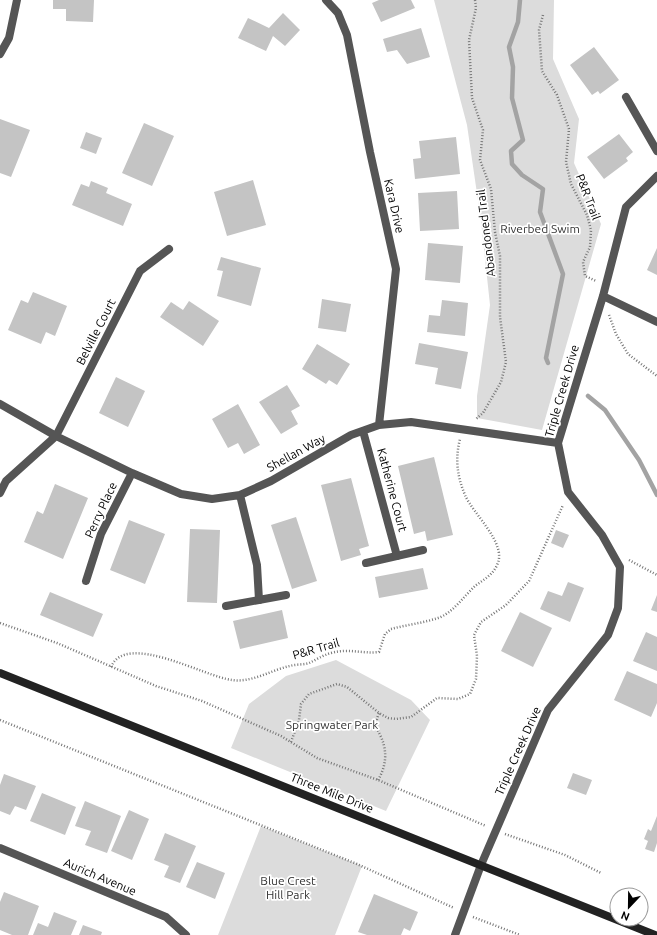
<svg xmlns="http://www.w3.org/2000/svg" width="657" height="935" font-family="Ubuntu,sans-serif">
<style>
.green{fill:#dcdcdc}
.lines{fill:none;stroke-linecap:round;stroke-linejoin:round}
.stream{stroke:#a3a3a3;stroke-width:4.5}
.building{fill:#c4c4c4}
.path{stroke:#777;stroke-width:2.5;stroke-dasharray:1 2;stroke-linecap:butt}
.lane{stroke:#555;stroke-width:8}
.street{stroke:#555;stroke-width:8}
.secondary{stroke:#222;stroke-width:8}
.labels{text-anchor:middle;stroke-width:3.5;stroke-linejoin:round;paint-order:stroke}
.street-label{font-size:12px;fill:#000;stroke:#fff}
.park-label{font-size:12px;fill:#333;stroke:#fff}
</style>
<rect width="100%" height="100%" fill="#fff"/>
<path class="green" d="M434,0H554L553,59L579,119L574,163L601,224L542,430L477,418V396L490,305L481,221L467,125Z
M336,660L411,700L430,720L386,811L231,748L249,704L286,676Z
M261,826L362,866L335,935H218Z"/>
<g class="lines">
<path class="stream" d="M520,0L518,22L509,47L513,67L512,98L523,140L511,151L512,164L522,175L543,189L540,212L563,274L546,358L548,363
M588,396L605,410L639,460L657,495"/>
</g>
<path class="building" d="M53,0H94L93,22L66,21V9H53Z
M379,0H411L415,8L381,22L372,3Z
M283,13L300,30L285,46L273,36L266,51L238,38L248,18L269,28Z
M421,28L430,57L407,64L397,50L387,52L383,39Z
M594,47L619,80L600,94L598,91L592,95L570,65Z
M0,119L30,130L11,177L0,173Z
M144,123L174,136L152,186L122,173Z
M86,132L102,138L96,154L80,148Z
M619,134L633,152L626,158L628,161L604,179L587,157Z
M456,137L460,174L415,179L413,159L421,158L419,141Z
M253,180L266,225L227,236L214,192Z
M91,181L108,188L106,193L132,204L123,226L72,205L81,184L89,187Z
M457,191L459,229L420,231L418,193Z
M428,243L463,246L460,283L425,280Z
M657,248V275L647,270Z
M221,257L261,268L251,306L217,296L223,271L217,270Z
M33,292L67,306L55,336L46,332L41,344L8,330L21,300L28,303Z
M322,299L351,304L346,332L318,328Z
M442,300L468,303L465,336L427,332L429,315L440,316Z
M189,301L219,321L203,346L160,317L171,302L183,310Z
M419,343L468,352L461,389L435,384L438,368L415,364Z
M317,344L350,364L337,385L329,380L326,384L302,369Z
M116,377L145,391L128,427L99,413Z
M287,385L300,406L291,411L298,424L281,434L259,402Z
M238,404L260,445L244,454L238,443L228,448L212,419Z
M434,457L453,535L427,541L425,531L414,534L398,466Z
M351,478L369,546L359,549L361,555L341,561L321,485Z
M55,484L88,498L63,559L24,542L37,511L43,514Z
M296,517L317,581L292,589L271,525Z
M129,520L165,534L145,584L110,570Z
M190,529L220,530L217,603L187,602Z
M556,530L569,535L563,548L551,543Z
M423,568L428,589L379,598L375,577Z
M568,582L584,588L570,622L540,609L548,591L562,596Z
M50,592L103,614L93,637L40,615Z
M657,595V612L651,610Z
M282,610L288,638L240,649L233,621Z
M520,612L552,628L533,667L501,651Z
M646,632L657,637V671L633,661Z
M627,671L657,684V703L651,717L614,700Z
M573,773L592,780L586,795L567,788Z
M4,774L36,786L26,810L15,806L10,815L0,811V785Z
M42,793L76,807L65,835L30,821Z
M85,801L121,816L107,853L85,845L91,831L75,826Z
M129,810L149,819L132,860L111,851Z
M657,816V843L654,852L645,849L648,841L644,839L648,829L651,831Z
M165,833L196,846L180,883L164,877L169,866L154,860Z
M197,862L225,873L215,899L186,887Z
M4,892L39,906L28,935H12L0,930V902Z
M374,894L418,912L410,931L404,928L401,935H367L358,932Z
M54,912L77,921L71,935H33L38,923L48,927Z
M83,925L102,932L101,935H79Z"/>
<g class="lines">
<path class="path" d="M475,0L476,8L469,40L472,98L483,130L480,160L491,189L495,232L500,256V317L506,362L501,382L483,413L476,419
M543,15L539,30L542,71L557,95L569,129L566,162L571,184L587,215L591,230L590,247L583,262L585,276L596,281
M609,315L616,334L628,354L657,376
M629,560L657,575
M0,623L57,643L156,686L202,701L281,736L317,758L378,780L486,826
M111,667C126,631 205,677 232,680C252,683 271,670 290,666C296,664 303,665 309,663C316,660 323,655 331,653C350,648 361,654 379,652L385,634L391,629C406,625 423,623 438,618C453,613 464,596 475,586C483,580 493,575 497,565C508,544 473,514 465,495C457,476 455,459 460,439
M0,720L357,864L454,908
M291,742L299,720L301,704L309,694L337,684L347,687L379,713L388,718L396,719L411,717L437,698L458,699L470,694L476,679L477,656L474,635L481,622L506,605L529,581L563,505
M378,780C384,770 387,758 384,746C381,731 372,730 379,713
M505,834L565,855L601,873
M473,917L520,935"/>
<path class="lane" d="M626,97L657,151
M366,563L423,550
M226,606L286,595"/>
<path class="street" d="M326,0L338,13L347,35L370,152L396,269L379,425
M0,54L9,38L17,0
M603,296L657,322
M0,404L56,436L132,473L181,494L212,499L240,495L271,481L351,435L379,425L411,422L558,443
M363,431L397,556
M0,493L6,481L56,436L140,271L169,249
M240,495L257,565L259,600
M86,581L101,534L132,473
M0,848L166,917L186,935
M455,935L481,865L548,710L608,635L618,608L620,567L602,535L568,492L558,443L603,296L626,207L657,176"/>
<path class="secondary" d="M0,673L655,935"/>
</g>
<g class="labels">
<g class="street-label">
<text transform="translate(588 197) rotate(69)" y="4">P&amp;R Trail</text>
<text transform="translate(394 206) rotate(77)" y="4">Kara Drive</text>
<text transform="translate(486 233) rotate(-97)" y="4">Abandoned Trail</text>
<text transform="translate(96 332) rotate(-63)" y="4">Belville Court</text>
<text transform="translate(562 391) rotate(-74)" y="4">Triple Creek Drive</text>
<text transform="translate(296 453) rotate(-29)" y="4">Shellan Way</text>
<text transform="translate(392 490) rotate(75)" y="4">Katherine Court</text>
<text transform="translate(101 510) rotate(-65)" y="4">Perry Place</text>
<text transform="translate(316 649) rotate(-16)" y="4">P&amp;R Trail</text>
<text transform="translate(518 751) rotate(-66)" y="4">Triple Creek Drive</text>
<text transform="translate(332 793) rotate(22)" y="4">Three Mile Drive</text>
<text transform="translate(100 877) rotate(23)" y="4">Aurich Avenue</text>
</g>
<g class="park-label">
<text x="540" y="233">Riverbed Swim</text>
<text x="332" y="729">Springwater Park</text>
<text x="288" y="885">Blue Crest<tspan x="288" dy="14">Hill Park</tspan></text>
</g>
</g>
<g transform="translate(629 907) rotate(202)"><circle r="19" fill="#ffffff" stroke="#999999"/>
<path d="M0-3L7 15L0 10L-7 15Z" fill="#000000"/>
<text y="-6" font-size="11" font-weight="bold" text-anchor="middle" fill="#000000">N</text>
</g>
</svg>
